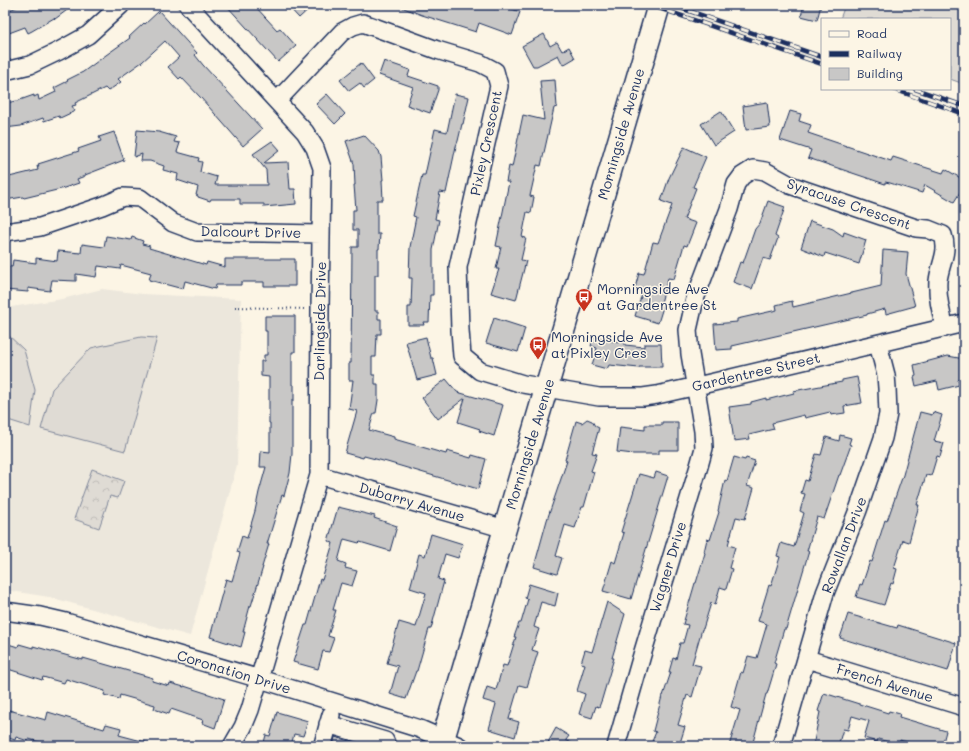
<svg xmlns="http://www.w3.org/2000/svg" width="969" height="751" font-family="Mali,sans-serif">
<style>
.built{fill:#ece7dc}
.grass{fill:#dfdbd4;stroke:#7d8599}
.park{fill:url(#park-crowns);stroke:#7d8599}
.building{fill:#c8c7c6;stroke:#1b2f5e}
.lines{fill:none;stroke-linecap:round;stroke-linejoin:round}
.minor-casing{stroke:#1b2f5e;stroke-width:20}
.major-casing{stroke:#1b2f5e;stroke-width:25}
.path{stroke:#1b2f5e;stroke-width:2;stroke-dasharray:1 3;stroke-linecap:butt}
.minor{stroke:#fcf5e5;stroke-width:17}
.major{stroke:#fcf5e5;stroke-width:22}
.rail-casing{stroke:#1b2f5e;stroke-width:4.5}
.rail{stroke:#fcf5e5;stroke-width:3;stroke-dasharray:9;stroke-linecap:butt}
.labels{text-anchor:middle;stroke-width:3;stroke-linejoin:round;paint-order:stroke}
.street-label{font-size:14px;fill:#1b2f5e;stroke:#fcf5e5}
.poi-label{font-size:14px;fill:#1b2f5e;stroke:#fcf5e5;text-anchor:start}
</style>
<defs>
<pattern id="park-crowns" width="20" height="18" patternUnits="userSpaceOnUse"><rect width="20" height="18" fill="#dfdbd4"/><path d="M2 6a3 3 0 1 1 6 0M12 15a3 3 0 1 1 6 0" fill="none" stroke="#bfbcb8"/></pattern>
</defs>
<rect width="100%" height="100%" fill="#fcf5e5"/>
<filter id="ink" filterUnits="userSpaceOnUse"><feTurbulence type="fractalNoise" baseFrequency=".025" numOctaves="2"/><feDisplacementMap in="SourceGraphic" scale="8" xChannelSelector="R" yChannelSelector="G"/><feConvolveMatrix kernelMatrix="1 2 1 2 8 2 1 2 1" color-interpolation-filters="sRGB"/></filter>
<g filter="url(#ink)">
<path class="built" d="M102,289L143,294L241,299L237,465L190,636L49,597L5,590V308L62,299Z"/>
<path class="grass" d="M845,5H964V84L950,79V19H840Z
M5,332L24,350L35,390L30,427L5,419Z
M141,337L157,338L125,451L41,429L52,389L91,348Z"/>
<path class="park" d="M92,469L124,481L118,498L110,496L99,528L74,519Z"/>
<path class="building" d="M21,5H74L55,19L54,18L32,31L28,33L25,27L9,33L5,22V12Z
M226,5H254L277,30L280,28L296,46L278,62Z
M287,5H313L299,18Z
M402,5H482L495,9L496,5H501L520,12L512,35L479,23L476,32L422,15L401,7Z
M804,5H821L817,20L801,16Z
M159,11L197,53L195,55L203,65L262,129L243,146L201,98L181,77L179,79L168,67L179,57L165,41L142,62L118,79L121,82L108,91L105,88L75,103L76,105L72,106L75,111L60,118L59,116L44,121L43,118L21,126L5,128V103L17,101L34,95V97L38,95L39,100L56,92L54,88L68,81L67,80L83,72L106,55L130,38L129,37L144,23L145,24Z
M544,34L550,46L557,42L562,51L569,47L575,58L563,65L558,55L537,66H533L522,46Z
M384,61L410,70L408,76L438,86V90L430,113L407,105L413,87L379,75Z
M361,63L374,80L364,88L360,83L349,91L340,80Z
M555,80L557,107L554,108L541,166L537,165L530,196L534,197L531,213L527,212L522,237L526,238L521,260L526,261L516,300L491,293L499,269H496L501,247L496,246L509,182H506L509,166L512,167L523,115L544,120L540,81Z
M327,94L345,114L335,124L316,104Z
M455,94L469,97L463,124H462L458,141L456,146L446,193L440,192L435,219L439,220L433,250V295H430L429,322H423L424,325H408V307H411L412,278H409L410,247L416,217L413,216L422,175H425L435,129L447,132Z
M767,102L770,127L746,130L743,106Z
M721,111L734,132L714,145L701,124Z
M790,111L801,114L799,121L811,125L808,133L891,161L893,157L943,173L945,169L964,180V186L954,202L925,185L922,193L890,183L885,182V184L808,158L811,150L780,140Z
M137,130L159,132L176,137L174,142L180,143L177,152L199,158L198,161L202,162L200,172L217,177L215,185H267L266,170L253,154L272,141L280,150L264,163L288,162L290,189H295L296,204L264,207V204H240V199H211L210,201L198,197V196L196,195L198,187L177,180L178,174L163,170L164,166L150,161H141L142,154L134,157Z
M114,132L124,160L85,175V176L77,179L79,183L61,189L24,198L23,197L5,200V178L38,170L37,166H39L38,164L79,151L78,149L101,141L99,137Z
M364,135L379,151L381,157L383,180H382L383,200H377V234H380L379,249H378V275H375V311H378V319H381V334H377L376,357H372V375H375V384H378V400L376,413H374L369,430L394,437V439L446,454L447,451L471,458L472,455L486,459L478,489L387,462L364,456L363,458L345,453L357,411L349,409L353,380H349V363H351L352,247H358V230H353V210H356L354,185H355L354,164L346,141Z
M684,147L706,157L693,187L696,188L684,219L696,223L687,246L684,245L674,279L668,278L660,306L663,307L658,323L635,316L643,290L635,288L639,273L644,274L653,242L658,243L672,205L661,201L669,178Z
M768,201L785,207L775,236L778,238L770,260L763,258L752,289L733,282L740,262L743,263L755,229L760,223Z
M810,221L833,229L843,236L844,232L866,240L859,264L825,253L824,257L801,248Z
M106,236L131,240L132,237L143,241L142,244L150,246L149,248L206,265L207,262L225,267V259H295V286H264V282H241V285H216L215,289L185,281L183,289L149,280L151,273L121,265L120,269L98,266L96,277L76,274V281L52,280L50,291L28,288V292L5,290V266L12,267L13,260L36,263V258L57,261L58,251L81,253L82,244L104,247Z
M883,250L908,252L906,274L915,306L886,314L885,309L867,314V315L732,346V349L716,350L714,324L737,322V319L777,310L776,305L792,301L793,307L881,286Z
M265,316H295V352H292V385H294V400H292V454L290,473L284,496L282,495L267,544H269L262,567H263L251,606H250L243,632H245L241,647L210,637L226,579L232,581L240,553L237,552L242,536L247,538L255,511L259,492L266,467H260L261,451L270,452V423H269V377L261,376V361H264V355H267V331H265Z
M494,318L525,328L518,352L486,343Z
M594,336L612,341L625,342V345L644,347V344H661L662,367H639V368L609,365L607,369L592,365L597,348L591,346Z
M426,337L431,358H433L437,375L417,380L406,342Z
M948,356L964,359V380H958L959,385L939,390L937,381L916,386L914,377L916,376L914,365Z
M857,377L862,403L844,406L845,413L831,415L830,412L805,418L804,415L772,423L774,429L749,435L750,439L734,441L729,407L751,404V402L766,398V400L794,393L793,391L842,382V380Z
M446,379L457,392L503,405L494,436L479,431L480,429L458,422L465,398L438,419L422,398Z
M920,412L932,415L933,412L942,415L934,441L944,443L940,457L937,456L931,476L926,475L917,505H919L909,542L903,540L894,568L897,569L893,584L891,583L884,605L856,597L860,584L862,585L870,561L872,562L885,520L887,521L903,475Z
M587,419L592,421L595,426L599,428L592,453L597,454L591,471L594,472L584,507H582L575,528L565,525L556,556L562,558L557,574L534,567L547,520L567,461L565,460L576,421L582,423Z
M662,422H678V450H659V454H633L617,452L620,427L645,430V425H662Z
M840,435L851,438L849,444L851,445L840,475H839L824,519L817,517L807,551H809L786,629H784L774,663L776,664L771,681L767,694H766L752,746H729L740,710L731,707L741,672L743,673L748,656L757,658L767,624L758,621L769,585L771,586L780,557L777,556L781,543L794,547L804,513L800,511L805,494L801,493L805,480L808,481L816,454L821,455L826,437L839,441Z
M734,457L745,460L746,458L755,461L747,486L754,488L745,519L736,517L728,545L735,547L729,568L732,569L726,589L720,587L715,605L711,603L703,629H702L692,664L701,666L692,697L687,695L678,725L685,727L679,746H650L656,732L653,731L662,696H663L671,672H669L673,658L676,659L680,643H683L688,625L683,624L695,583H696L705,553L704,552L707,539L710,540L719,512L718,511L725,480L727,481Z
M656,472L668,476L631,599L603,591L612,561L615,563L624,533L621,532L639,474L654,478Z
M338,507L375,516L374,518L397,526L390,551L360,542L359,543L344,539L338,561L346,564L345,568L357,571L352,586L341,583L333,610H336L328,636L334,638L329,652L323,651L318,669L293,662L305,625H307L320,579L322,580L333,543L328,541Z
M431,534L463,544L458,558L445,554L438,579L444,581L431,629H429L417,671H416L406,699L390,694L398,666L387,663L399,622L416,627L426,593L410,588L419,554L425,556Z
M529,584L558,593L555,606L541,602L534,627L539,629L532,650L538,652L527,687L519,685L509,719L519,722L515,737L489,729L496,704L483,700L487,687L496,690L503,665L507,666L516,637H514L519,623H521L528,599L525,598Z
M607,602L625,614L612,658H614L602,699L599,707L596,706L592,718L579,714L585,694L577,691L585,664L581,663L585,650L592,652Z
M848,614L897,628L898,625L956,643L948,671L840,638Z
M5,643L18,647L19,644L33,648V646L83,660V658L153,678L152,681L169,686L170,683L184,687V686L224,699L215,728L202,723L203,720L171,709L169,714L154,709L155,705L120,695L119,699L104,695L105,691L66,679L64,683L43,677L42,680L5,668Z
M824,693L888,713L889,711L900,714L899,717L946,731L942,746H923L900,740L899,745L878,739L877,742L864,738L869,721L852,716L848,730L843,729L838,746H813L820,712L818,711Z
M5,709L46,720L48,712L104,729L106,724L121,728L119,735L149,743V746H65L55,743L53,746L29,739L28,741L16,737L15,740L5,737Z
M277,712L308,721L303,736L294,734L291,746H263L266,735L270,736Z
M556,728L569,736L566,740L577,746H546Z
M335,737L367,746H333Z"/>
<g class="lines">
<defs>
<path id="minor" d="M188,5L305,132L315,148L322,168L320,309L319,475L250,710L243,727L232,746
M5,71L30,65L59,51L88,35L121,5
M277,101L342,32L353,26L363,23L437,50L480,63L495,71L499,86L458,267L460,330L462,356L480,371L523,384L599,397H643L657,395L710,383L964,323
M5,232L40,227L102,206L123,197L140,198L173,223L197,232L321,234
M319,475L505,529
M5,611L40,616L66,622L260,679L420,729L459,746
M807,659L964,707
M328,724L385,741L387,746
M323,744L331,715
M616,746L642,655L699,466L704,448L703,431L690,354L688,330L695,299L729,209L736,184L742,176L753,169L765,171L790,185L916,228L928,229L943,235C949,253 940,263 938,281C937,297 941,312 945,328
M781,746L825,593L858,510L883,438L888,414L887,388L886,375L878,344"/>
<path id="major" d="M441,746L659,5"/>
</defs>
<use href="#minor" class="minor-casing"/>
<use href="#major" class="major-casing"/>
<path class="path" d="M235,307L307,309"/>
<use href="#minor" class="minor"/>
<use href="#major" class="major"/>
<defs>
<path id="rail" d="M650,5L822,64
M672,5L822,57
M893,89L964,114
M915,89L964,106"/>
</defs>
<use href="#rail" class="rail-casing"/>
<use href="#rail" class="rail"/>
</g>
</g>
<defs>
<symbol id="bus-pin" viewBox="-11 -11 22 30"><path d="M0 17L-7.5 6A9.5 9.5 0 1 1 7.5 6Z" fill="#c8321e" stroke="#fcf5e5"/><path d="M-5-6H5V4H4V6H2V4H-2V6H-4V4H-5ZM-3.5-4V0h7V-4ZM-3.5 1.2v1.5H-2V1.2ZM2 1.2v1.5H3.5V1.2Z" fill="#fff"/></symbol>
</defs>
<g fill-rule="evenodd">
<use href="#bus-pin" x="574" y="287" width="20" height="27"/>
<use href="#bus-pin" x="528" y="335" width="20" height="27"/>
</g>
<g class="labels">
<g class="street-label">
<text transform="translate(621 134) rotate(-74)" y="5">Morningside Avenue</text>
<text transform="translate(486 143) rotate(-78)" y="5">Pixley Crescent</text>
<text transform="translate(849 204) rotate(19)" y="5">Syracuse Crescent</text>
<text transform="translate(251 232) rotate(1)" y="5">Dalcourt Drive</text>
<text transform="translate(320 321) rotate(-89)" y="5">Darlingside Drive</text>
<text transform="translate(756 372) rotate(-13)" y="5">Gardentree Street</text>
<text transform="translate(530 444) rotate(-73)" y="5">Morningside Avenue</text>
<text transform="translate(412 502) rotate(16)" y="5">Dubarry Avenue</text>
<text transform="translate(844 545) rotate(-69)" y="5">Rowallan Drive</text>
<text transform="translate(668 567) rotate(-73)" y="5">Wagner Drive</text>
<text transform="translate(234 672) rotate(17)" y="5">Coronation Drive</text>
<text transform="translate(885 683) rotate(17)" y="5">French Avenue</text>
</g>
<g class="poi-label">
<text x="597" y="294">Morningside Ave<tspan x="597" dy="16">at Gardentree St</tspan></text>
<text x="551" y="342">Morningside Ave<tspan x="551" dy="16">at Pixley Cres</tspan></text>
</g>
</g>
<rect width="969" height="751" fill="none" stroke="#fcf5e5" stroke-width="20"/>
<rect x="10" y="10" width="949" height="731" fill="none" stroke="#1b2f5e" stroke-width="1.5" filter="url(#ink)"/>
<rect x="821" y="18" width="130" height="72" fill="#fcf5e5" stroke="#a2a6af"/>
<rect x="829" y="31" width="20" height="6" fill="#fcf5e5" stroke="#a2a6af"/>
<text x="857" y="38" font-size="12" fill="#1b2f5e">Road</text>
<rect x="829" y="51" width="20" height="6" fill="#1b2f5e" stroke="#a2a6af"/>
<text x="857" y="58" font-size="12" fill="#1b2f5e">Railway</text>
<rect x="829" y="68" width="20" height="12" fill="#c8c7c6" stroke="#a2a6af"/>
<text x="857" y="78" font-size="12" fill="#1b2f5e">Building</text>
</svg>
